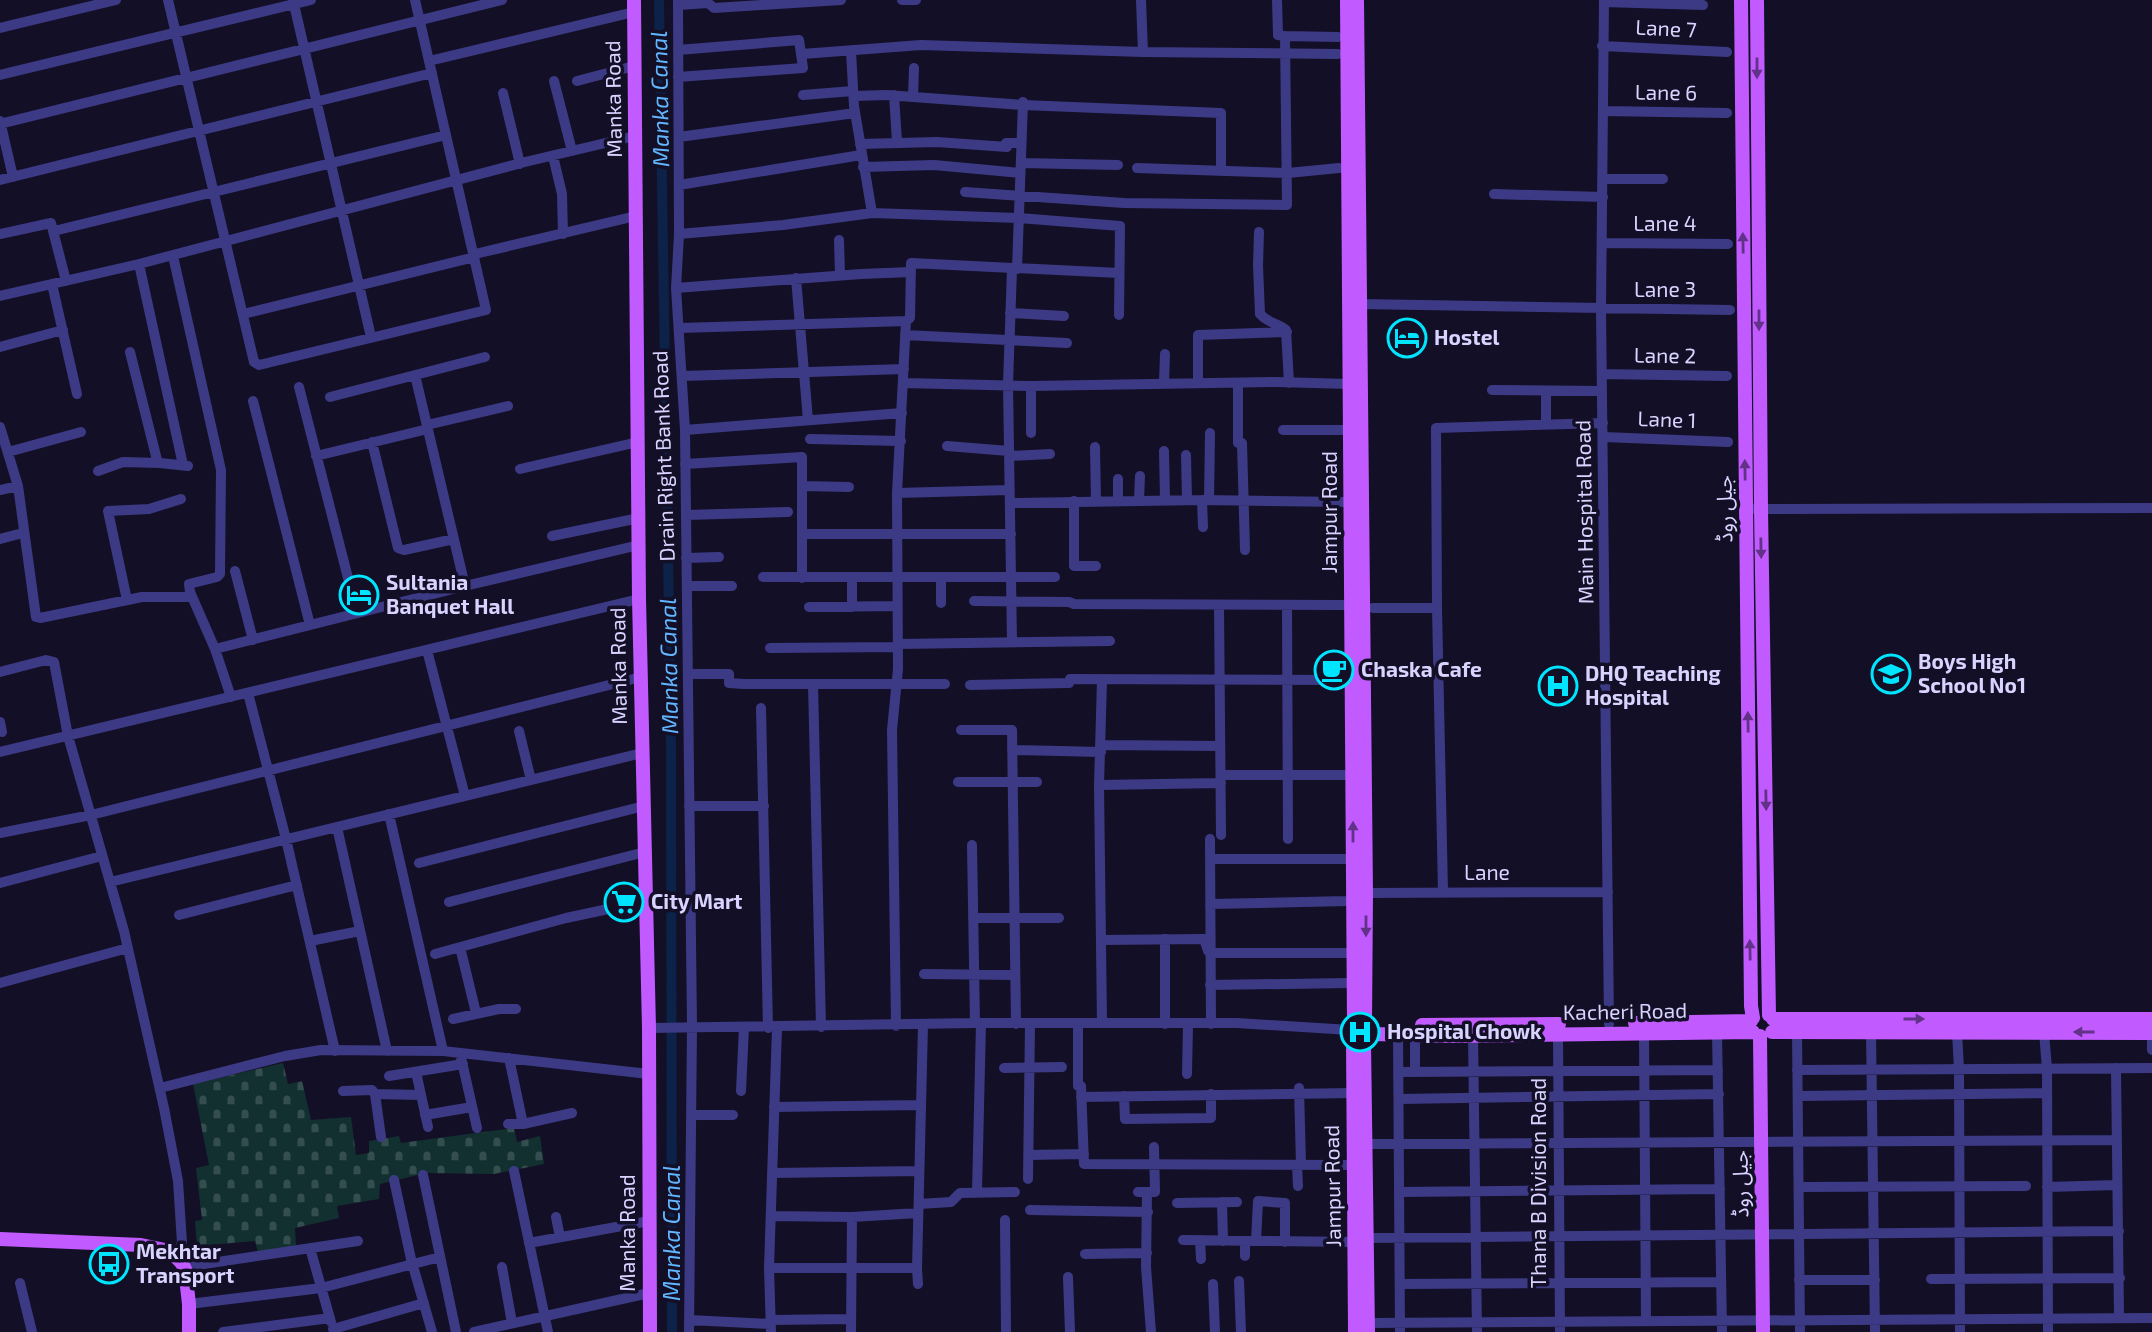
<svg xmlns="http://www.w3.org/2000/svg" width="2152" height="1332" font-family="'Exo 2','Noto Sans Arabic',sans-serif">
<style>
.cemetery{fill:url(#cemetery-stones)}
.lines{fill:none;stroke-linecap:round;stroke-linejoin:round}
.canal{stroke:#0c2248;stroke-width:10}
.minor{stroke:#3d3a85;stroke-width:10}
.major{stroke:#c25bff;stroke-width:14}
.oneway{fill:#623188}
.labels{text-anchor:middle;stroke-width:7;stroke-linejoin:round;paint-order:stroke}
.street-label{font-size:21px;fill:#d9d4ff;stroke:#130f26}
.poi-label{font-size:21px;font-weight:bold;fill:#d9d4ff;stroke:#130f26;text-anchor:start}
.water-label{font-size:23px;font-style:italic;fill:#62b6ff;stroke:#130f26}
</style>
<defs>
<pattern id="cemetery-stones" width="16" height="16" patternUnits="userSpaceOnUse" patternTransform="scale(1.75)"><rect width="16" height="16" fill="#12302f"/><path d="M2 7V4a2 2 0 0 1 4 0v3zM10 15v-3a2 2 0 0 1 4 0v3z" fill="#344d4e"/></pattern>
</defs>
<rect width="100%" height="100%" fill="#130f26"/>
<path class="cemetery" d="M283,1063L288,1084L302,1081L311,1120L351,1117L356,1155L369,1153V1141L399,1136L401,1143L514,1128L517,1142L540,1136L544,1164L494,1174L426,1173L380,1184L379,1199L337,1206L339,1218L295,1228L296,1246L259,1256L255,1241L197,1246L195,1221L202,1220L196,1168L209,1165L193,1084Z"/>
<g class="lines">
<path class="canal" d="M659,0L671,741L672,1332"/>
<path class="minor" d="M168,0L254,362L259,365L486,310L415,0
M293,0L371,337
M678,0L679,234L676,288L685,430L692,1026L689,1332
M902,0H916
M1141,0L1143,52
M1277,0L1278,35L1285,36
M1604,0L1601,309L1609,1024
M1604,2L1703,5
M678,5L708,3L714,8L841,0
M0,28L116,0
M1602,46L1727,52
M678,50L799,40L803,68L678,77
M851,51L854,106L872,213
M802,54L921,45L1143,52L1338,54
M429,61L634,12
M0,75L311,0
M554,81L572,151
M577,81L634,66
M503,93L520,164
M803,95L853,91
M894,95L897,142
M854,96L886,95L1023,105L1221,113V171
M913,97L914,68
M1603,111L1727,113
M0,121L13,177
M0,124L502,0
M679,137L855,113
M860,144L937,142L1007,147L1006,143H1021
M553,156L562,194L563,234
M1021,163L1118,165
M863,167L934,165L1020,173
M1137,168L1288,173L1339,168
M1604,179H1663
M0,180L432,73
M679,185L861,155
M965,192L1124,203L1287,205L1285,36L1338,37
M1494,194L1603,197
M54,231L446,135
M1259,232L1258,266L1260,314C1268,323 1277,323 1286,330L1289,383
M0,234L51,223L66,281
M679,234L783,225L872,213L1019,218L1120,226L1119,315
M839,240L840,275
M1602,243L1728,244
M475,254L636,216
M173,256L221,470L220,574L217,577L189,584L190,592L215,649L231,697
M139,264L183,465
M1017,269L1023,102
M796,278L808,420
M52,284L77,394
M676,288L861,274L911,272
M0,296L139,264L525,162L635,136
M1360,304L1730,310
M1010,313L1064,316
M243,314L475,257
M679,328L906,321
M905,335L1067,343
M0,347L63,330
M130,352L157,460L160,463L188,466
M1602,374L1727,376
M415,375L465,586
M682,376L904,369
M904,383L1031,386L1276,382L1350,384
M1164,383L1165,354
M1198,383V335L1287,332
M1238,383V443H1242L1245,550
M299,387L357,613
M1492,390L1602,391
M1546,391V425
M330,397L485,357
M253,401L310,625
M427,425L508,406
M0,427L18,486L36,617L40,618L142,597H191
M685,430L902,413
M1283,430H1351
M1031,433V386
M1604,437L1728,442
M810,439L901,441
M372,442L398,548L404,550L454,539
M947,446L1009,451
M1095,447L1096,501
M1164,451L1165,500
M8,452L81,432
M1186,455L1187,500
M316,456L428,429
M1009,456L1050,454
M685,464L802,457V578
M520,469L638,442
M98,471L123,462L160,463
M1118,479V501
M802,486L849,487
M0,490L18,486
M897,493L1009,490
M1139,500L1140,476
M1202,500L1203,527
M1209,500L1210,433
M1074,501V566H1096
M1011,503L1202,500L1343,502
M1755,509L2152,508
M686,515L788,512
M802,534H1011
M552,536L639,518
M0,539L23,533
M686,558L719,557
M235,571L253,640
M763,577H1055
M941,578V603
M687,586H732
M127,600L108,511L149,509L181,499
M974,601L1069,602L1074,604L1344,605
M1219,605L1221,835
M1287,605L1288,839
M809,607L897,606
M852,607V578
M1373,608H1437
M1012,642L1008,384L1012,269
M898,644L1110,641
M770,648L898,647
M215,649L465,586L639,545
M427,650L465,796
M0,672L46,660L54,662L68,736L124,931L164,1108L178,1181L182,1243L176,1255
M688,674H729V683L744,684H945
M813,684L821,1027
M970,685L1069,683L1070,679L1347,680
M248,693L286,839L335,1051
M761,708L768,1028
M0,722L2,732
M961,730H1012L1016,1024
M519,731L531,780
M1102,745L1220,746
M1012,750L1101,752
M0,752L639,599
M1222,775H1347
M958,782H1037
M1099,785L1221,783
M689,806H764
M389,814L443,1051
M337,827L387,1051
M0,833L91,815L641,677
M1210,839L1211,1024
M972,845L975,1023
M1210,859H1353
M419,863L644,806
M110,882L642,753
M0,883L102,856
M1443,892L1437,608L1436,428L1603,423
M449,902L645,852
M1210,904L1348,901L1366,893L1608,892
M179,915L297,885
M973,918H1059
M1165,939V1024
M1102,940L1204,939L1208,951
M310,941L360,931
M460,947L476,1013
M1210,953H1354
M435,954L566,918L646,901
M924,974L1015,975
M0,983L128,948
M1210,985L1349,983
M453,1019L499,1009H516
M1102,1023L1099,785L1102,680
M1078,1024V1086H1081L1084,1164L1354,1165
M896,1026L892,730L898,669L897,493L906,321L910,318L911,263L1119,273
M649,1028L975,1023H1237L1350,1030
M2152,1029V1050
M1717,1032L1722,1332
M1797,1032L1800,1332
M1871,1032L1875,1332
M1957,1032L1959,1069L1960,1332
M2044,1032L2047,1069L2048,1332
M1644,1033L1646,1321
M1398,1034L1400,1332
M1415,1034V1072
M1558,1034L1560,1332
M1473,1035L1477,1332
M460,1053L477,1128
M509,1058L523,1124
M1004,1068L1062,1067
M2116,1068L2119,1317
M1797,1070L2152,1068
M416,1072L428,1127
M1398,1072L1718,1070
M1187,1074L1188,1024
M389,1076L463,1064
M160,1088L285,1056L321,1050L443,1051L649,1074
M1299,1088L1301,1165
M343,1091L372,1090L375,1094L421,1095
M741,1091L744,1027
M375,1094L381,1137
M1124,1096L1125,1119L1211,1118V1094
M1798,1096L2047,1093
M1081,1097L1354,1093
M1399,1099L1719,1094
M774,1107L921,1105
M425,1115L472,1107
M691,1115H733
M508,1124H523L572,1113
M1365,1144L2117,1140
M1029,1155L1084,1154
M1297,1165L1298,1186
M514,1171L548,1332
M772,1173L919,1171
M423,1175L456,1332
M1028,1179L1030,1024
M394,1180L411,1259L432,1332
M1799,1187L2026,1186
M2047,1187L2117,1185
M977,1192L981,1023
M1138,1192H1155L1154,1147
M1147,1192L1146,1267L1151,1332
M1399,1192L1720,1189
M1222,1202L1223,1241
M1177,1203L1237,1202
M919,1204L951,1202L960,1193L1015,1192
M1030,1210L1148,1212
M771,1216L852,1217L918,1213
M556,1217L560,1237
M1005,1220L1006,1332
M1366,1238L2119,1231
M1183,1240L1355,1242
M1200,1240L1201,1259
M1256,1241L1258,1201L1285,1203V1242
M529,1243L649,1221
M310,1248L331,1322
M1085,1254L1147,1253
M1245,1256V1241
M184,1267L358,1241
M502,1267L512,1323
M769,1268H917L923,1025
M917,1268L918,1284
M1068,1277L1070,1332
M1931,1279L2120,1278
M1799,1280H1875
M1239,1281L1241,1332
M20,1283L32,1332
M1213,1284L1215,1332
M1400,1284L1721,1282
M189,1304L321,1288L440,1257
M689,1320L770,1324
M770,1320L850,1319
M1368,1323L2152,1318
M333,1329L424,1303
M223,1332L330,1318
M474,1332L649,1293
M771,1332L769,1268L777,1028
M851,1332L852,1217"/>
<path class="major" d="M634,0L639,599L649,1028L650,1332
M1347,0L1354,1023
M1357,0L1366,893L1365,1022
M1741,0L1751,1006L1753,1018
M1757,0L1761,509L1769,1015
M1773,1019H2152
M1635,1023L1751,1021
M1422,1025L1559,1024
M1772,1032L2152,1033
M1372,1034L1455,1036L1753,1032
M1760,1036L1763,1332
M1353,1040L1355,1332
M1364,1043L1368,1332
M0,1239L141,1245L170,1251L181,1262L185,1269L189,1304V1332"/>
</g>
<defs><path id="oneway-solid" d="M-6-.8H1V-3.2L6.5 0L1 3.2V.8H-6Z" transform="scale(1.75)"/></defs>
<g class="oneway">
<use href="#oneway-solid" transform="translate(1757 68) rotate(90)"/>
<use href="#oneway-solid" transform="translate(1743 243) rotate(-91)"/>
<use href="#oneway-solid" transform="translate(1759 320) rotate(90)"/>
<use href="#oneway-solid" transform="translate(1745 470) rotate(-91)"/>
<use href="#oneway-solid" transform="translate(1761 548) rotate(89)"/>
<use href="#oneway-solid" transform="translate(1748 722) rotate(-91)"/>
<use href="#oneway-solid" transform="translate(1766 800) rotate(89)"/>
<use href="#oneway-solid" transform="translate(1353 832) rotate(-90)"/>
<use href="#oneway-solid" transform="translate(1366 926) rotate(90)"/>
<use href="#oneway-solid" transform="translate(1750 950) rotate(-91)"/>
<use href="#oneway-solid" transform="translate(1914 1019)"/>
<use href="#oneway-solid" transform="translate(2084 1032) rotate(-180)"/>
</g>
<defs>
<symbol id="hotel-ring" viewBox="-11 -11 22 22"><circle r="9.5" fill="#130f26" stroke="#00e5ff" stroke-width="1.5"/><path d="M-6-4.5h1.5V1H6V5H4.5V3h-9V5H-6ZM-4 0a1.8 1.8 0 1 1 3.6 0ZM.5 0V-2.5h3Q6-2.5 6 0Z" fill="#00e5ff"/></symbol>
<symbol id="cafe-ring" viewBox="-11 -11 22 22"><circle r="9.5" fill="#130f26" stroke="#00e5ff" stroke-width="1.5"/><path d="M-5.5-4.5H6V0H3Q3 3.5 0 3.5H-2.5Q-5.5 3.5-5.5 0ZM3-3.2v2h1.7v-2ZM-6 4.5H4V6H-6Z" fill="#00e5ff"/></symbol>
<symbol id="university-ring" viewBox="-11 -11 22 22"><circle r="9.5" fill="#130f26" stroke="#00e5ff" stroke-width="1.5"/><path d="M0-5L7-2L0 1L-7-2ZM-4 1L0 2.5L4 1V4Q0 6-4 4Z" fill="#00e5ff"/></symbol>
<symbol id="hospital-ring" viewBox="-11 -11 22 22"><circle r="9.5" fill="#130f26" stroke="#00e5ff" stroke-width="1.5"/><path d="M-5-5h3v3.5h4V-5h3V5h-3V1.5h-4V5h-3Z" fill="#00e5ff"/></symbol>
<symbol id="supermarket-ring" viewBox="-11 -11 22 22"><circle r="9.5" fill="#130f26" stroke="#00e5ff" stroke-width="1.5"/><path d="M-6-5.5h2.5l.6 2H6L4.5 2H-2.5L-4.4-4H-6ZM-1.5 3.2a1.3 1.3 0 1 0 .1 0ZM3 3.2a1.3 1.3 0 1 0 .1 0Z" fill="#00e5ff"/></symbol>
<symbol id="bus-ring" viewBox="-11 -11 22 22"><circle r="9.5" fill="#130f26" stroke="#00e5ff" stroke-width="1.5"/><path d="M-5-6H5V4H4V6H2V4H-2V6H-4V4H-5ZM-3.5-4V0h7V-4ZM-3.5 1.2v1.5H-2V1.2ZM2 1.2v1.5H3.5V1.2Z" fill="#00e5ff"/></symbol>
</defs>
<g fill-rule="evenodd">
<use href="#hotel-ring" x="1385" y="316" width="44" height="44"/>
<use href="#hotel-ring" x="337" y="573" width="44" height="44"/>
<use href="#cafe-ring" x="1312" y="648" width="44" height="44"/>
<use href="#university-ring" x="1869" y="652" width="44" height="44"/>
<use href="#hospital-ring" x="1536" y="664" width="44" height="44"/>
<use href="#supermarket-ring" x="602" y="880" width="44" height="44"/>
<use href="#hospital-ring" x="1338" y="1010" width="44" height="44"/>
<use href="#bus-ring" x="87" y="1242" width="44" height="44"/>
</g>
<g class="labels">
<g class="street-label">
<text transform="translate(1666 29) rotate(3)" y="7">Lane 7</text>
<text transform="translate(1666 93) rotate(1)" y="7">Lane 6</text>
<text transform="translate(614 99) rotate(-91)" y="7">Manka Road</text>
<text x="1665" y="231">Lane 4</text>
<text x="1665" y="297">Lane 3</text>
<text transform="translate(1665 356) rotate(1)" y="7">Lane 2</text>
<text transform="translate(1667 420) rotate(2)" y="7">Lane 1</text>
<text transform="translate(664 456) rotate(-92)" y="7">Drain Right Bank Road</text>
<text transform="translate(1725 509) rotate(-91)" y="7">جیل روڈ</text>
<text transform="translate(1330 512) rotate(-90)" y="7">Jampur Road</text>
<text transform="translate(1585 512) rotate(-91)" y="7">Main Hospital Road</text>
<text transform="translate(619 666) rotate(-91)" y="7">Manka Road</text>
<text x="1487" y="880">Lane</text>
<text transform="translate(1625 1012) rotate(-1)" y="7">Kacheri Road</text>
<text transform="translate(1539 1183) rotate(-90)" y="7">Thana B Division Road</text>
<text transform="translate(1741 1184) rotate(-91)" y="7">جیل روڈ</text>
<text transform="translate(1333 1186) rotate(-91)" y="7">Jampur Road</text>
<text transform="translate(628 1233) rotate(-90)" y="7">Manka Road</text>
</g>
<g class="poi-label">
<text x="1434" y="345">Hostel</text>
<text x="386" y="590">Sultania<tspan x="386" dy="24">Banquet Hall</tspan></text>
<text x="1918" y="669">Boys High<tspan x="1918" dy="24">School No1</tspan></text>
<text x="1361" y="677">Chaska Cafe</text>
<text x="1585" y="681">DHQ Teaching<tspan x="1585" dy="24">Hospital</tspan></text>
<text x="651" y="909">City Mart</text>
<text x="1387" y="1039">Hospital Chowk</text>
<text x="136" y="1259">Mekhtar<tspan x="136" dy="24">Transport</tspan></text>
</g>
<g class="water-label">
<text transform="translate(660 99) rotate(-91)" y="8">Manka Canal</text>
<text transform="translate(669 666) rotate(-91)" y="8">Manka Canal</text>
<text transform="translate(672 1233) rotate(-90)" y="8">Manka Canal</text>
</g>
</g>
</svg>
